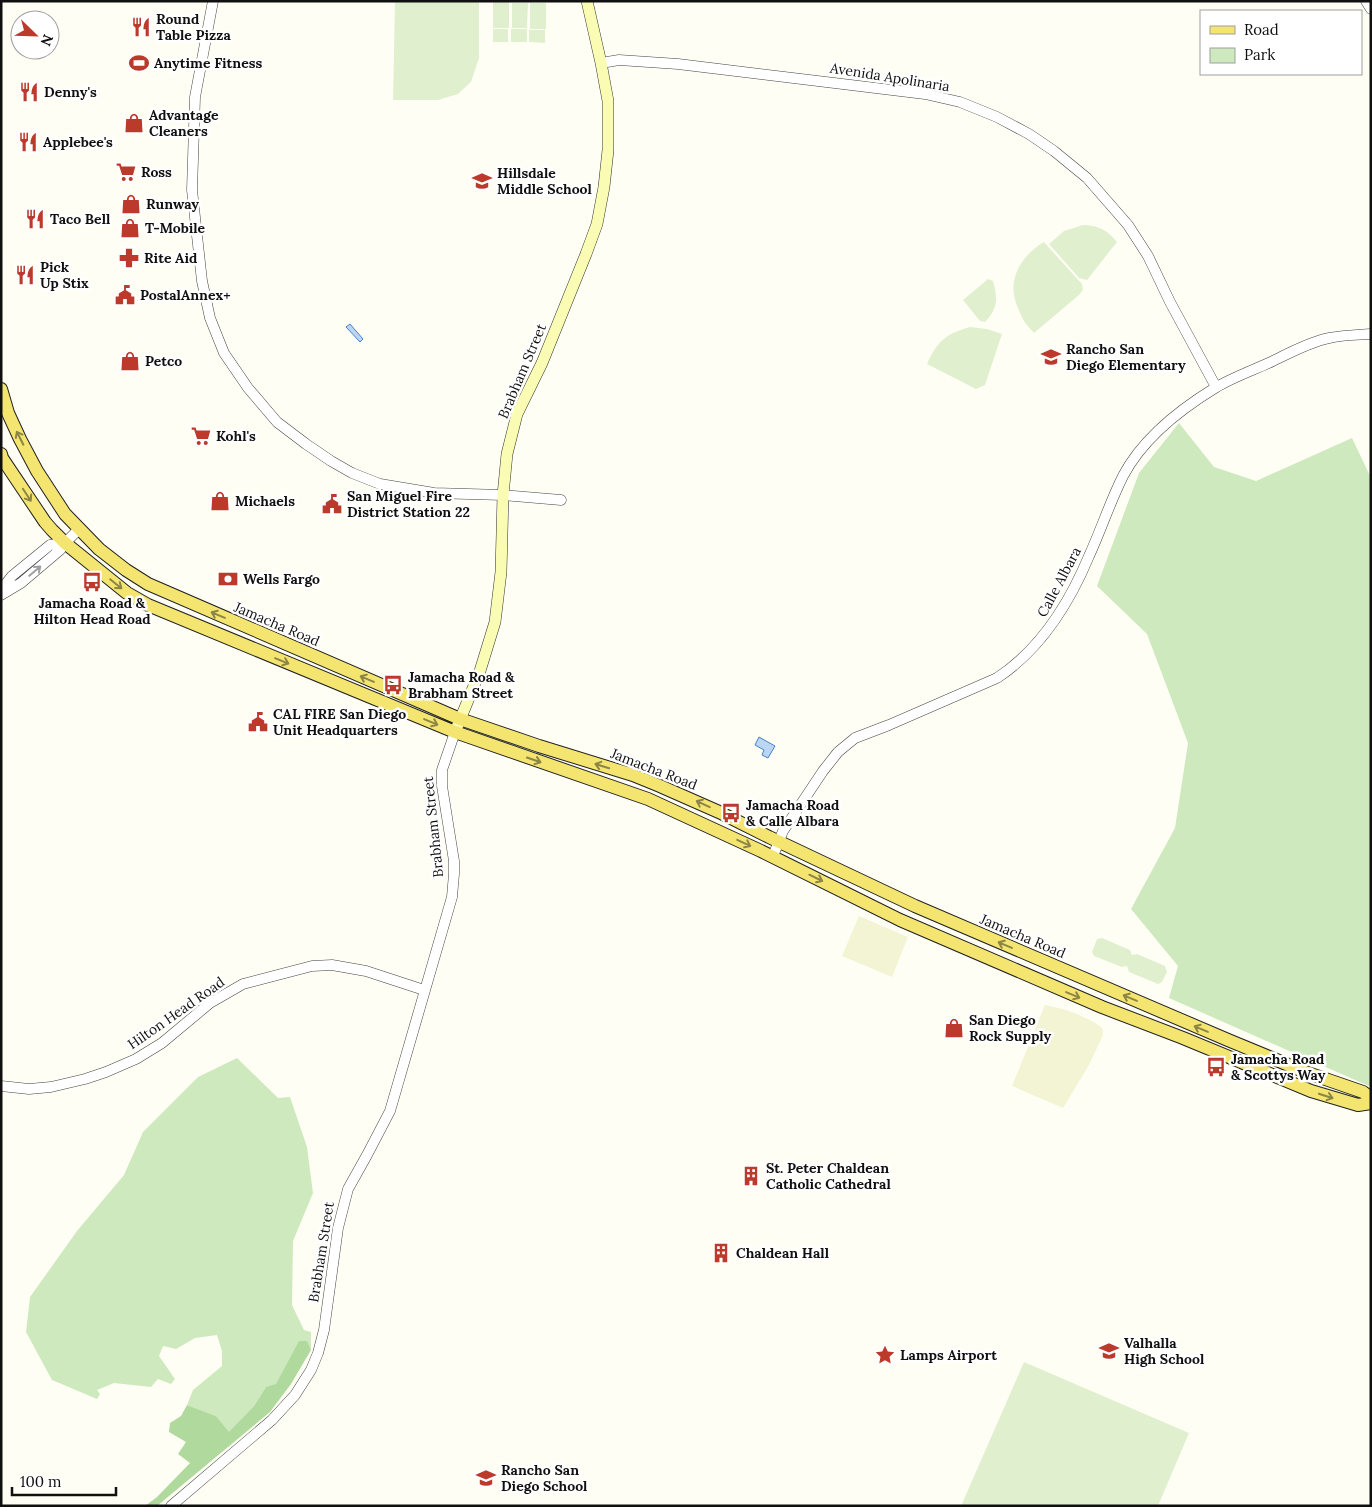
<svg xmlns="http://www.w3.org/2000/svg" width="1372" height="1507" font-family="Lora,serif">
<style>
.farmland{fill:#f2f4d4}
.green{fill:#cee9be}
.forest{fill:#b0d99e}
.pitch{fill:#e0f0cf}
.water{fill:#bad6f4;stroke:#4481c8}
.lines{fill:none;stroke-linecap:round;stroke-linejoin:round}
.tertiary-casing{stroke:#434343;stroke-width:11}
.secondary-casing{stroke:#323232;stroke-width:12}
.primary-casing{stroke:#212121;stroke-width:14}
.tertiary{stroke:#fff;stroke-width:10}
.secondary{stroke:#f9fcb2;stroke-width:11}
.primary{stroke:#f3e570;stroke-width:12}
.oneway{stroke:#8d8545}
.oneway2{stroke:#9f9f9f}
.labels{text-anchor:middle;stroke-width:5;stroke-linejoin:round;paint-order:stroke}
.poi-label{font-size:14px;font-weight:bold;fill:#101010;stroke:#fff;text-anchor:start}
.street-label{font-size:14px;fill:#101010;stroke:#fff}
</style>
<rect width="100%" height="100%" fill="#fffef4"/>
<path class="farmland" d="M859,916L908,937L892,977L842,956Z
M1045,1005L1063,1009L1077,1014L1094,1022L1101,1027L1103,1030V1035L1089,1065L1063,1108L1012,1086Z"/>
<path class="green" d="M1179,423L1214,467L1256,481L1352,438L1371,478V1087L1169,998L1178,966L1131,909L1175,828L1188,743L1147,634L1097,586L1139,473Z
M237,1058L278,1098L290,1097L307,1147L313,1193L293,1241L292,1305L304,1330L311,1332V1350L307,1342L287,1366L276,1385L266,1387L254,1406L229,1433L216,1416L187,1405L193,1390L222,1366V1351L217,1335L195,1338L176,1349L163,1346L159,1356L175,1379L171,1384L158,1379L151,1387L114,1383L97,1390L100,1394L97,1399L52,1380L26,1332L30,1297L77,1231L124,1175L143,1132L198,1077Z"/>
<path class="forest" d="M299,1341H307L311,1350L291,1384L270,1412L157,1506H145L157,1497L190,1463L178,1454L186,1442L169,1432L170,1423L181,1416L187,1405L216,1416L229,1432L254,1406L266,1387L276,1384Z"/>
<path class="pitch" d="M395,1H479V58L471,82L458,94L438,100H393Z
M493,2H509V28H493Z
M512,3H528L527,28H512Z
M530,3H546V29H530Z
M493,29H508V42H493Z
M511,29H527V42H511Z
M529,30H545V43L529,42Z
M1083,225C1098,225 1107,230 1117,242L1087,280L1079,278L1049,244L1064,231Z
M1044,242L1082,284L1083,290L1079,295L1034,333C1030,328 1024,323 1022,317C1019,311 1015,302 1014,295C1010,273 1026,252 1044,242Z
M988,279L993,281C998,298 998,309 985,322L980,321L963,300Z
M970,327L987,329L1002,334L985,385L976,389L927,364C938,340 946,334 970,327Z
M1102,938L1130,950L1132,955L1137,954L1165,966L1167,972L1162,982L1158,984L1129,972L1127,966L1122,967L1094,956L1092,952L1097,939Z
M1024,1362L1189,1433L1158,1506H961Z"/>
<path class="water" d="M350,324L363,339L360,342L346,327Z
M759,737L775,746L768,758L762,755L764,750L755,745Z"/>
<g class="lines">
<defs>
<path id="tertiary" d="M213,1L195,97L192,190L202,281L210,318L224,353L248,388L277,422L306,444L331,461L352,473L380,484L434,493L503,495L561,500
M1366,1L1371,9
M601,63L619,60L678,64L925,94L960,102L997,117L1029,134L1054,151L1087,178L1128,225L1148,256L1170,302L1216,387
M1,590L12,576L50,545L65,543
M1,595L21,583L60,550L65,543L79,529
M773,856L783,831L823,771L838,752L855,738L889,725L997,678C1041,649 1069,604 1089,556C1101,530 1110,502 1123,476C1143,438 1179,410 1215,388C1233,377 1254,370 1273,361C1289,353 1312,341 1329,338C1343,335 1357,335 1371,334
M1,1086L29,1089L51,1087L85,1079L106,1072L136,1059L162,1043L210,1003L243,984L312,966L332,965L366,971L424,990
M171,1506L272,1420L295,1395L311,1370L318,1353L324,1330L338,1228L348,1189L367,1155L390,1111L452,897L454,874V861L442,786V770L455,732"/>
<path id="secondary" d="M455,732L480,671L495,622L501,572L503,495L507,454L517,414L542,363L586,254L597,224L604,187L608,150V101L601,63L587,1"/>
<path id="primary" d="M1,389L8,413L20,439L37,471L65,514L99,549L126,570L148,584L460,719L539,746L633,775L660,786L719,812L769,837L915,906L1228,1040L1308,1073L1363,1092L1371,1098
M1,454L2,458L45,522L52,530L65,543L127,593L148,605L455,732L648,799L761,851L900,920L1102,1007L1183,1038L1311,1091L1358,1105L1371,1103"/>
</defs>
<use href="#tertiary" class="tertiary-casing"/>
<use href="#secondary" class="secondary-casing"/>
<use href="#primary" class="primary-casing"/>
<use href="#tertiary" class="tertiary"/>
<use href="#secondary" class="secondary"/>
<use href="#primary" class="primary"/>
</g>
<defs><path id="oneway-shaft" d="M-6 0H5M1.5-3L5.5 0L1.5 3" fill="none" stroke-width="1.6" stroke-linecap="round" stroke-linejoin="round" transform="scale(1.25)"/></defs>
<g class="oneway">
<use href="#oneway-shaft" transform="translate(20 438) rotate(-117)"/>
<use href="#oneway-shaft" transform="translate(27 495) rotate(57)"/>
<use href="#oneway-shaft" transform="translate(116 584) rotate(39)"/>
<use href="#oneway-shaft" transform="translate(218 615) rotate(-157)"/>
<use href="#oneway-shaft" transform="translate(282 661) rotate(22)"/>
<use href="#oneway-shaft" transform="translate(367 679) rotate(-157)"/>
<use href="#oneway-shaft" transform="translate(431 722) rotate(23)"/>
<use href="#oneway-shaft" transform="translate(534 760) rotate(19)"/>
<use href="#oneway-shaft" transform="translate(602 766) rotate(-163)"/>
<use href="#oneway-shaft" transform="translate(703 804) rotate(-155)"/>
<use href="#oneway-shaft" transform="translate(744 843) rotate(25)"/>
<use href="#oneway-shaft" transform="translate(816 878) rotate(26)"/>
<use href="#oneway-shaft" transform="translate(1005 945) rotate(-157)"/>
<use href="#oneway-shaft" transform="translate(1073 995) rotate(23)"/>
<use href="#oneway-shaft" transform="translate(1130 998) rotate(-157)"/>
<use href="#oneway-shaft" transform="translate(1201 1029) rotate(-157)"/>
<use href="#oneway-shaft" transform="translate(1326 1096) rotate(18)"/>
</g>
<use class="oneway2" href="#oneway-shaft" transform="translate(35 571) rotate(-40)"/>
<defs>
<symbol id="restaurant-bare" viewBox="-9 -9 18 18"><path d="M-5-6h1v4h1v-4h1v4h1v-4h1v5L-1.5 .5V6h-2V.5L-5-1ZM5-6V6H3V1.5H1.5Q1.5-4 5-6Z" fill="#bc3a2c" stroke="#fff" stroke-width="2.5" paint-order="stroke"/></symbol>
<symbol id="stadium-bare" viewBox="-9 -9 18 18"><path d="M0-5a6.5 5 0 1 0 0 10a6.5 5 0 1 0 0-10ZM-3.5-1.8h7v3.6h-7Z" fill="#bc3a2c" stroke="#fff" stroke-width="2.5" paint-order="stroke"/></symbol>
<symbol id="shop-bare" viewBox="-9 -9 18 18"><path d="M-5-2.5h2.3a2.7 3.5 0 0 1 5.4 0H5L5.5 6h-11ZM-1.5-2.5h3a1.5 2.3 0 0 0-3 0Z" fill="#bc3a2c" stroke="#fff" stroke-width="2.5" paint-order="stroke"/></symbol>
<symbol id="supermarket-bare" viewBox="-9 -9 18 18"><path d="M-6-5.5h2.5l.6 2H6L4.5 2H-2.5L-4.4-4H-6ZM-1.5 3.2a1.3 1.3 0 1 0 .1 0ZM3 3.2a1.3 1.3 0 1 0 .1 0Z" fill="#bc3a2c" stroke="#fff" stroke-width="2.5" paint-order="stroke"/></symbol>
<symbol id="school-bare" viewBox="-9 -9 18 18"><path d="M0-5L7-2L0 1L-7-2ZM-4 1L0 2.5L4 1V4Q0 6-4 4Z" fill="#bc3a2c" stroke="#fff" stroke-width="2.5" paint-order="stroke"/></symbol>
<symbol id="pharmacy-bare" viewBox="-9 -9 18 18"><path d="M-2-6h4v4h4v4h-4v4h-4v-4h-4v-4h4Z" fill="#bc3a2c" stroke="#fff" stroke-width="2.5" paint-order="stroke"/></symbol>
<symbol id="civic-bare" viewBox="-9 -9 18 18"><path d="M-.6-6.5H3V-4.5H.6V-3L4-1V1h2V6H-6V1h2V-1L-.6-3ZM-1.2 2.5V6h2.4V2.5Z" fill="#bc3a2c" stroke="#fff" stroke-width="2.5" paint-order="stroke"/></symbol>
<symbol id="bank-bare" viewBox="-9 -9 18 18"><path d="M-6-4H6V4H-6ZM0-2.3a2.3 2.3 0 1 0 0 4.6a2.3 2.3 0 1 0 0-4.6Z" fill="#bc3a2c" stroke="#fff" stroke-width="2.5" paint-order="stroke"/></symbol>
<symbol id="bus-bare" viewBox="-9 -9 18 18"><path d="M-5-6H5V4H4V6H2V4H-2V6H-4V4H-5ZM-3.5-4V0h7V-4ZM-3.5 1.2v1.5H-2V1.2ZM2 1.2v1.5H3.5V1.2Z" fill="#bc3a2c" stroke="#fff" stroke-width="2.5" paint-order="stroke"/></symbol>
<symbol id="building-bare" viewBox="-9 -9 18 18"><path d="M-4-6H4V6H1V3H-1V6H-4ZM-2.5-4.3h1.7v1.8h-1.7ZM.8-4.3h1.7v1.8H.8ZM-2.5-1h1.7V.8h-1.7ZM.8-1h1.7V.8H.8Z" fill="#bc3a2c" stroke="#fff" stroke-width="2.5" paint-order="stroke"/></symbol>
<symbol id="sight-bare" viewBox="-9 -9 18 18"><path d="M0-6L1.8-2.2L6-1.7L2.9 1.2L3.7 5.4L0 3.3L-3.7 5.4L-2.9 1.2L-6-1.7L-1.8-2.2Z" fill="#bc3a2c" stroke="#fff" stroke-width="2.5" paint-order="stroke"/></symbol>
</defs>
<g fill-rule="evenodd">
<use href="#restaurant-bare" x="127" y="13" width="28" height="28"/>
<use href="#stadium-bare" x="125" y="49" width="28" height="28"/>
<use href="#restaurant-bare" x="15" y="78" width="28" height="28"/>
<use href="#shop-bare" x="120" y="109" width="28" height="28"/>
<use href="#restaurant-bare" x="14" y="128" width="28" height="28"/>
<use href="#supermarket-bare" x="112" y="158" width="28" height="28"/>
<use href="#school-bare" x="468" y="167" width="28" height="28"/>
<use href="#shop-bare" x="117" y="190" width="28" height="28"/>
<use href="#restaurant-bare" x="21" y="205" width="28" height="28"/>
<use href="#shop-bare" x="116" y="214" width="28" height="28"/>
<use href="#pharmacy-bare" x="115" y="244" width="28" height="28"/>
<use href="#restaurant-bare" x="11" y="261" width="28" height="28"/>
<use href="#civic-bare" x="111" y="281" width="28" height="28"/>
<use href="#school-bare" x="1037" y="343" width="28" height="28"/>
<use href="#shop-bare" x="116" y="347" width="28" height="28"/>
<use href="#supermarket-bare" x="187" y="422" width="28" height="28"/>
<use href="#shop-bare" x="206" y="487" width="28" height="28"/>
<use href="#civic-bare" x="318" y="490" width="28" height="28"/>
<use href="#bank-bare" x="214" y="565" width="28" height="28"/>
<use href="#bus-bare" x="78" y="568" width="28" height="28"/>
<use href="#bus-bare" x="379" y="671" width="28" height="28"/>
<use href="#civic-bare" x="244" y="708" width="28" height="28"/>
<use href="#bus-bare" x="717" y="799" width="28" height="28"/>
<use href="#shop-bare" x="940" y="1014" width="28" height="28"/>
<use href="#bus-bare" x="1202" y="1053" width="28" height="28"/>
<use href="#building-bare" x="737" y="1162" width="28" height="28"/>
<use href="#building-bare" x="707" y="1239" width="28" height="28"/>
<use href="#school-bare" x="1095" y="1337" width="28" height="28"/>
<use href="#sight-bare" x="871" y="1341" width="28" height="28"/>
<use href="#school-bare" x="472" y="1464" width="28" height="28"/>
</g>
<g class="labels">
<g class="poi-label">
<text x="156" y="24">Round<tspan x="156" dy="16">Table Pizza</tspan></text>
<text x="154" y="68">Anytime Fitness</text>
<text x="44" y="97">Denny's</text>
<text x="149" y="120">Advantage<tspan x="149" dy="16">Cleaners</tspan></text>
<text x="43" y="147">Applebee's</text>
<text x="141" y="177">Ross</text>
<text x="497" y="178">Hillsdale<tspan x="497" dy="16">Middle School</tspan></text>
<text x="146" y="209">Runway</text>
<text x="50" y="224">Taco Bell</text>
<text x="145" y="233">T-Mobile</text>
<text x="144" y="263">Rite Aid</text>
<text x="40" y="272">Pick<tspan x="40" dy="16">Up Stix</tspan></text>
<text x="140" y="300">PostalAnnex+</text>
<text x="1066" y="354">Rancho San<tspan x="1066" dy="16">Diego Elementary</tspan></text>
<text x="145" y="366">Petco</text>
<text x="216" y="441">Kohl's</text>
<text x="347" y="501">San Miguel Fire<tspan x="347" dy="16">District Station 22</tspan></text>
<text x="235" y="506">Michaels</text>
<text x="243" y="584">Wells Fargo</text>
<text x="92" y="608" text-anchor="middle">Jamacha Road &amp;<tspan x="92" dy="16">Hilton Head Road</tspan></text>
<text x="408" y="682">Jamacha Road &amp;<tspan x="408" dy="16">Brabham Street</tspan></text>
<text x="273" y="719">CAL FIRE San Diego<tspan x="273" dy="16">Unit Headquarters</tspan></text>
<text x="746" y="810">Jamacha Road<tspan x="746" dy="16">&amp; Calle Albara</tspan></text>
<text x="969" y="1025">San Diego<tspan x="969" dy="16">Rock Supply</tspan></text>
<text x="1231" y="1064">Jamacha Road<tspan x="1231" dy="16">&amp; Scottys Way</tspan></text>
<text x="766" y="1173">St. Peter Chaldean<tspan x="766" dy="16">Catholic Cathedral</tspan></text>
<text x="736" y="1258">Chaldean Hall</text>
<text x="1124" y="1348">Valhalla<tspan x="1124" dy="16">High School</tspan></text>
<text x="900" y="1360">Lamps Airport</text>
<text x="501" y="1475">Rancho San<tspan x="501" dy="16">Diego School</tspan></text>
</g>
<g class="street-label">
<text transform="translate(890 77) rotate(9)" y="5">Avenida Apolinaria</text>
<text transform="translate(522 371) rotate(-67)" y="5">Brabham Street</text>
<text transform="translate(1059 582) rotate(-62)" y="5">Calle Albara</text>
<text transform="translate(277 624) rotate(23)" y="5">Jamacha Road</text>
<text transform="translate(654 769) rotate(21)" y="5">Jamacha Road</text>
<text transform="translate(433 827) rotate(-96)" y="5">Brabham Street</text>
<text transform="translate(1023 936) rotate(23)" y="5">Jamacha Road</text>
<text transform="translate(176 1013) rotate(-35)" y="5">Hilton Head Road</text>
<text transform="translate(321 1252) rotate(-81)" y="5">Brabham Street</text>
</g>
</g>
<rect width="1372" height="1507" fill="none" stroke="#101010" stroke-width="5"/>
<rect x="1200" y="10" width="162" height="65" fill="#ffffff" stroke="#9f9f9f"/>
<rect x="1210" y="26" width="25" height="8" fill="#f3e570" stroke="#9f9f9f"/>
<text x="1244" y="35" font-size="15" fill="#101010">Road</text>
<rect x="1210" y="48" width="25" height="15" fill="#cee9be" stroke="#9f9f9f"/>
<text x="1244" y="60" font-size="15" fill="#101010">Park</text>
<g transform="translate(35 35) rotate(113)"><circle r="24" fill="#ffffff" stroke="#9f9f9f"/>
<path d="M0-4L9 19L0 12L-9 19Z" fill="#bc3a2c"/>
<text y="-8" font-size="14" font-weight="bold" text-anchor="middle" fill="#101010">N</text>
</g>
<path d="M12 1487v8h104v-8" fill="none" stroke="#101010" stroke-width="2.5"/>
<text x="20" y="1487" font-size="15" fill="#101010" stroke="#ffffff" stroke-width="4" paint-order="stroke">100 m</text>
</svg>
